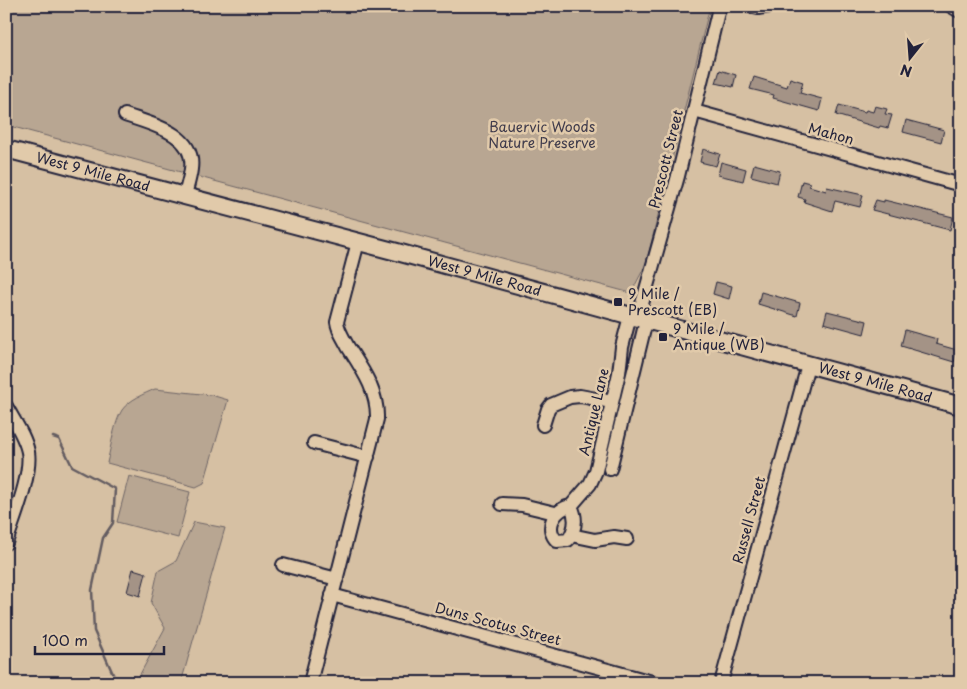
<svg xmlns="http://www.w3.org/2000/svg" width="967" height="689" font-family="'Playpen Sans',sans-serif">
<style>
.green{fill:#b8a692;stroke:#6d6466}
.lines{fill:none;stroke-linecap:round;stroke-linejoin:round}
.stream{stroke:#635b61;stroke-width:2.5}
.building{fill:#a49386;stroke:#22223b}
.minor-casing{stroke:#22223b;stroke-width:16}
.major-casing{stroke:#22223b;stroke-width:20}
.minor{stroke:#e1caaa;stroke-width:12}
.major{stroke:#e1caaa;stroke-width:16}
.poi-dot{fill:#22223b;stroke:#e1caaa;stroke-width:2}
.labels{text-anchor:middle;stroke-width:5;stroke-linejoin:round;paint-order:stroke}
.park-label{font-size:14px;fill:#403c4c;stroke:#e1caaa}
.street-label{font-size:14px;fill:#22223b;stroke:#e1caaa}
.poi-label{font-size:14px;fill:#22223b;stroke:#e1caaa;text-anchor:start}
</style>
<rect width="100%" height="100%" fill="#d6c0a3"/>
<filter id="ink" filterUnits="userSpaceOnUse"><feTurbulence type="fractalNoise" baseFrequency=".02" numOctaves="2"/><feDisplacementMap in="SourceGraphic" scale="10" xChannelSelector="R" yChannelSelector="G"/><feConvolveMatrix kernelMatrix="1 2 1 2 8 2 1 2 1" color-interpolation-filters="sRGB"/></filter>
<g filter="url(#ink)">
<path class="green" d="M6,6H710L646,264L631,293L6,125Z
M155,389L211,395L228,400L204,483L196,487L107,463C111,447 114,423 122,410C130,399 144,394 155,389Z
M129,476L190,492L178,538L117,522Z
M194,522L225,528L181,683H119L138,678L165,628L151,603L158,571L176,561Z"/>
<g class="lines">
<path class="stream" d="M53,437L59,439L72,466L115,489L113,523L103,538L92,590L94,631L117,683"/>
</g>
<path class="building" d="M720,70L736,75L733,87L716,83Z
M754,77L787,87L790,78L803,82L800,93L822,99L819,111L773,98L774,95L750,89Z
M839,105L865,112L866,110L873,112L875,106L887,109L885,114L892,115L888,128L880,126L879,128L836,115Z
M906,120L944,130L941,142L903,132Z
M703,149L720,154L716,166L700,162Z
M721,162L746,169L743,181L718,175Z
M754,164L780,171L777,183L751,176Z
M802,181L810,183L809,186L826,191L827,187L863,195L860,207L835,201L832,211L804,202L805,199L798,197Z
M876,200L884,202V200L953,217L950,230L872,210Z
M716,282L732,286L729,299L713,294Z
M761,292L800,303L797,316L758,304Z
M827,311L867,321L864,334L824,323Z
M905,330L937,339L936,344L957,350L954,362L901,346Z
M133,569L146,573L140,596L127,592Z"/>
<g class="lines">
<defs>
<path id="minor" d="M750,6L758,8L770,6
M951,6L961,12
M694,111L961,185
M125,115C150,124 196,133 191,169C190,178 187,187 185,195
M638,318L678,176L718,12L721,6
M6,406C14,421 25,436 28,452C32,475 13,520 6,543
M543,425L548,409L551,405L570,397L580,396L612,402
M314,443L368,457
M610,469L646,321
M502,504L522,505L555,513
M571,506C577,518 576,529 568,540L557,541C544,528 554,509 571,506L590,484L596,471L619,373L622,347L630,316
M571,535L595,540L614,537L627,539
M283,565L337,579
M332,595L656,683
M310,683L377,419C378,391 362,369 348,347C344,339 338,331 337,322L358,242
M721,683L808,365"/>
<g id="major">
<path id="s1" d="M6,149L397,252L961,406"/>
</g>
</defs>
<use href="#minor" class="minor-casing"/>
<use href="#major" class="major-casing"/>
<use href="#minor" class="minor"/>
<use href="#major" class="major"/>
</g>
</g>
<g class="poi-dot">
<rect x="613" y="297" width="10" height="10" rx="2.5"/>
<rect x="658" y="332" width="10" height="10" rx="2.5"/>
</g>
<g class="labels">
<g class="park-label">
<text x="542" y="132">Bauervic Woods<tspan x="542" dy="16">Nature Preserve</tspan></text>
</g>
<g class="street-label">
<text transform="translate(831 134) rotate(15)" y="5">Mahon</text>
<text transform="translate(666 159) rotate(-76)" y="5">Prescott Street</text>
<text dy="5" stroke="none"><textPath href="#s1" startOffset="90">West 9 Mile Road</textPath></text>
<text dy="5" stroke="none"><textPath href="#s1" startOffset="495">West 9 Mile Road</textPath></text>
<text dy="5" stroke="none"><textPath href="#s1" startOffset="900">West 9 Mile Road</textPath></text>
<text transform="translate(594 412) rotate(-77)" y="5">Antique Lane</text>
<text transform="translate(749 520) rotate(-75)" y="5">Russell Street</text>
<text transform="translate(498 624) rotate(15)" y="5">Duns Scotus Street</text>
</g>
<g class="poi-label">
<text x="628" y="299">9 Mile /<tspan x="628" dy="16">Prescott (EB)</tspan></text>
<text x="673" y="334">9 Mile /<tspan x="673" dy="16">Antique (WB)</tspan></text>
</g>
</g>
<rect width="967" height="689" fill="none" stroke="#e1caaa" stroke-width="25"/>
<rect x="12" y="12" width="942" height="664" fill="none" stroke="#22223b" stroke-width="2" filter="url(#ink)"/>
<g transform="translate(910 58) rotate(197)" stroke="#e1caaa" stroke-width="4" paint-order="stroke">
<path d="M0-4L9 19L0 12L-9 19Z" fill="#22223b"/>
<text y="-8" font-size="14" font-weight="bold" text-anchor="middle" fill="#22223b">N</text>
</g>
<path d="M35 646v8h129v-8" fill="none" stroke="#22223b" stroke-width="2.5"/>
<text x="42" y="646" font-size="15" fill="#22223b" stroke="#e1caaa" stroke-width="4" paint-order="stroke">100 m</text>
</svg>
